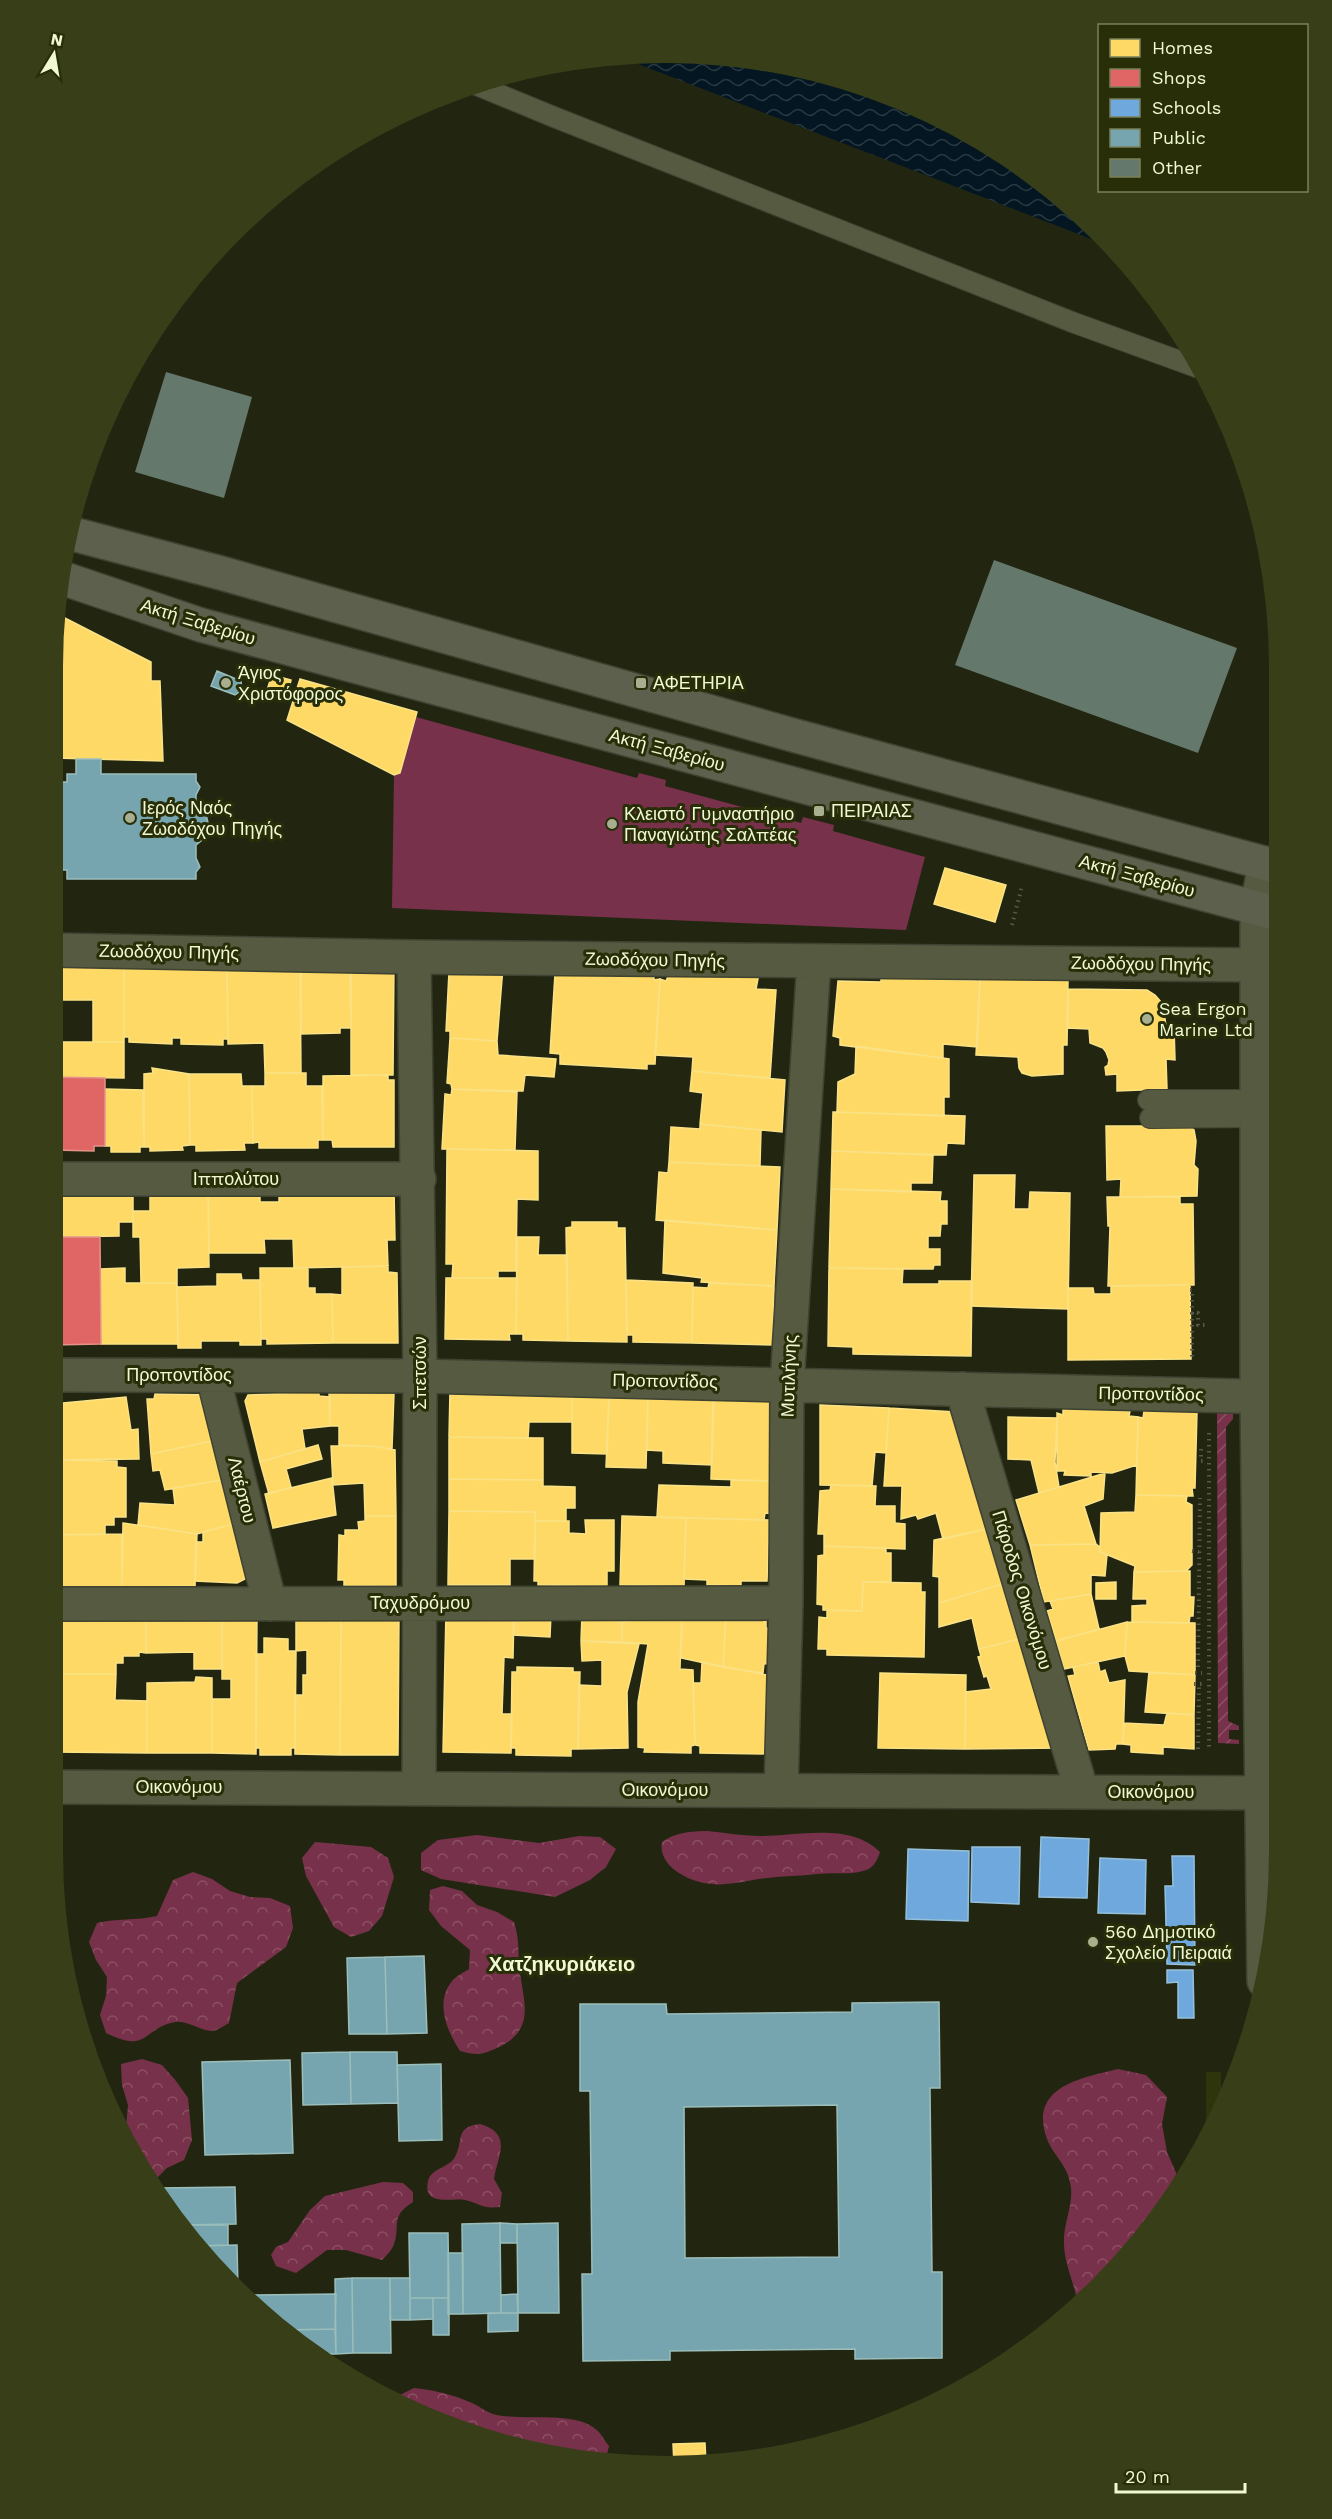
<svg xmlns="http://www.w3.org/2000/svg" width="1332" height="2519" font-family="'Work Sans',sans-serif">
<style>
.built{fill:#2e350c}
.forest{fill:url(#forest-crowns)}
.garden{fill:url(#garden-furrows)}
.pitch{fill:#78314a}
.water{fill:url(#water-waves)}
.homes{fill:#ffd966;stroke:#fae387;stroke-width:1.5}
.shops{fill:#e06666;stroke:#e59287;stroke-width:1.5}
.schools{fill:#6fa8dc;stroke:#96c0da;stroke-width:1.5}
.public{fill:#76a5af;stroke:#9bbeba;stroke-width:1.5;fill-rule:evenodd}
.building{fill:#64786b}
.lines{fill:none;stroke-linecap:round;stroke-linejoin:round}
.service-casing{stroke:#3e4230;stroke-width:22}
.minor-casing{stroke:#3e4230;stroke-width:36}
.tertiary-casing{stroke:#3e4230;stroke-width:36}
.secondary-casing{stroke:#3e4230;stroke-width:36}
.path{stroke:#575b46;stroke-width:4;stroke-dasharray:1.5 4.5;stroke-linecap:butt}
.service{stroke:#555a41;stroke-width:20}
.minor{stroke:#555a41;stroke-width:33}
.tertiary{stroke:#555a41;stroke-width:33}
.secondary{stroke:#5d604d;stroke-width:33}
.poi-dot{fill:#a8af90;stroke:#282f08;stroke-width:2}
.labels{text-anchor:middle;stroke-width:6;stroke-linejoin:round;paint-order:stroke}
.street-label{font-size:18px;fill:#f0f9d4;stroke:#282f08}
.poi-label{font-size:18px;fill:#f0f9d4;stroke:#282f08;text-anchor:start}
.neighbourhood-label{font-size:20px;font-weight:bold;fill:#f0f9d4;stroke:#282f08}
</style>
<defs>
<pattern id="forest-crowns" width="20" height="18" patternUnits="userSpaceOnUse" patternTransform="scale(1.5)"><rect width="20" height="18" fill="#78314a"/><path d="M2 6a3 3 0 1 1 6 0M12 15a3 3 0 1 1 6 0" fill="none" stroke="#8c5063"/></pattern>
<pattern id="garden-furrows" width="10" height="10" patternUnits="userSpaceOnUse" patternTransform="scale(1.5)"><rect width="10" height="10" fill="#78314a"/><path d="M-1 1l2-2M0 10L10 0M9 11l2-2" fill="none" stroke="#8c5063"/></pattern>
<pattern id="water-waves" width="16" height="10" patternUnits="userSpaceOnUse" patternTransform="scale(1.5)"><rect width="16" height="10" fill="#031622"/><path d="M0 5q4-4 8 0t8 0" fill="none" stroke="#283941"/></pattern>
</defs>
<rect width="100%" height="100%" fill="#222611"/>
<path class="built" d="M1206,2072H1221V2111L1206,2140Z"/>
<path class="forest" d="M705,1831C723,1832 741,1836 760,1836C798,1836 850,1822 880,1852C877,1861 873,1869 863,1871C848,1875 832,1872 817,1874C800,1876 783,1876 767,1878C749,1880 730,1886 712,1884C690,1883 657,1866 662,1842C676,1832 688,1832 705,1831Z
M477,1835L539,1843L579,1836L600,1837L616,1849L606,1867L590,1880L555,1897L441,1879L421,1870V1853L438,1840Z
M315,1842L371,1847L388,1858L394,1877L382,1916L369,1931L351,1937L334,1927L306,1876L302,1858Z
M193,1872L212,1879L230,1891L250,1897L270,1898L290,1906L293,1928L286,1947L237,1983L229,2023C225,2025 217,2031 212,2031C200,2031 188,2020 175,2022C141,2029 149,2054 106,2033L100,2015L106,1996L107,1977L96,1960L89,1942L97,1923C118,1918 135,1921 157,1916L173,1880Z
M443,1886L462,1891L477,1905L497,1912L514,1922C519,1938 518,1947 519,1963C521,1997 539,2028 499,2047C482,2055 478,2056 460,2051C447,2031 434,2001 453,1980C457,1976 464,1972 469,1969L470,1950L441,1926L429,1910L430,1890Z
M142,2059L162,2065L176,2081L188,2098L192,2140L184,2160L167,2168L151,2184L135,2159L125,2139L128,2105L122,2085L121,2064Z
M1118,2069L1146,2075L1167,2097L1162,2124L1167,2152L1180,2182C1152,2228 1119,2271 1078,2305C1075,2284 1064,2264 1064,2243C1063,2225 1073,2206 1071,2188C1068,2164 1054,2157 1047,2139C1028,2087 1081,2078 1118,2069Z
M480,2124C514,2134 497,2157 494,2179L502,2193L500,2207C482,2209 481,2204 465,2200C454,2197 422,2208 428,2181C431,2168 449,2168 455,2157C464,2141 454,2127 480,2124Z
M383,2182L403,2183L413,2192V2202C389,2217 401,2226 394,2244C392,2250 386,2256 382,2260L346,2250H327L296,2273L276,2266L271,2255L276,2247L288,2242L310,2210L325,2196Z
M414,2388C434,2390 454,2395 472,2403C479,2406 486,2412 493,2414C522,2422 576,2409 598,2431C602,2435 605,2442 609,2446L605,2462L508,2446L431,2420L392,2399Z"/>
<path class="garden" d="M1217,1403H1233V1419L1226,1427L1228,1721L1239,1726V1730H1229V1739L1239,1740V1744L1218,1743Z"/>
<path class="pitch" d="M416,717L637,778L639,773L666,780L665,786L801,823L803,817L834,825L833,831L925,857L906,930L392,908L394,775L400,773Z"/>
<path class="water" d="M706,54L825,73L938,116L1070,205L1109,246L620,57Z"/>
<path class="homes" d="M59,615L151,662V681H160L163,761L54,758V626Z
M272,675L291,680L287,698L266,693Z
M300,679L417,712L400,773L394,775L287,720Z
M945,868L1006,885L995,922L934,904Z
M53,962H124V1042H93V1000H53Z
M300,962L301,1073H265L264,1043L228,1044L227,963Z
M394,964L393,1075H351V970Z
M350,965L351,1028H340V1033L301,1034V970Z
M124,967H227L228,1039H223V1045L181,1044V1038H172V1044L129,1042V1037H124Z
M503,967L497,1041L450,1038V1031H446L449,972Z
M654,972V980L660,979L655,1064H647V1069L560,1064V1054L550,1053L555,974Z
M759,973L756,989L776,990L770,1078L692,1071L693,1057L655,1055L660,979L666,981L669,974Z
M881,977L980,981L977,1047L943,1044V1058L840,1045V1038L833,1036L838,981L881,982Z
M980,978L1068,979L1067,1045H1063V1074L1032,1076L1022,1073L1019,1068L1018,1057L976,1055Z
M1068,989L1147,990L1155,995L1163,1004L1166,1026L1174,1027L1175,1060L1166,1059L1167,1089L1117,1091V1074L1106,1075L1105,1067L1108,1065L1109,1060L1106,1052L1103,1048L1090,1043L1089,1029L1068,1028Z
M450,1038L497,1041L498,1055L556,1059L554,1077L525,1075L523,1091L452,1089L451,1084L447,1083Z
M53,1042H124V1078L53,1077Z
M856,1046L949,1059V1097H944V1116L837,1112L838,1082L855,1074Z
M152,1068L189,1074L190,1145L182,1146L183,1150L150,1151V1147H144V1074L153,1073Z
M692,1071L785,1080L782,1132L700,1124L703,1093L690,1091Z
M265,1073H306V1086H322L323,1140H318V1148H259V1142L253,1143L252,1086H265Z
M189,1074H241L242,1086H252L253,1143H244L245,1150L196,1151V1145H190Z
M388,1075V1080H394V1147H333L332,1140H323V1076Z
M105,1089L143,1090L144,1147H140V1152H111V1146H105Z
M452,1089L517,1092L515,1150L442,1149L445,1094L451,1095Z
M833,1112L965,1116L964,1144L947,1143L946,1155L832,1151Z
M700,1124L761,1130L760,1166L669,1162L671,1127L700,1129Z
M1106,1126H1189L1194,1130L1196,1141L1194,1165L1198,1169L1197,1196L1120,1197L1121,1179L1107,1180Z
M447,1149L538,1151V1200L517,1199L516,1271H498V1278H452L453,1264H446Z
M832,1151L933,1155L932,1183H911V1192L831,1189Z
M669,1162L780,1167L777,1230L656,1220L659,1172L668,1173Z
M974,1175H1015L1014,1209H1029L1030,1192L1070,1193L1068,1309L971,1306Z
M260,1185V1202H279V1187L323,1186V1196H345V1190L394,1189L395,1240H387L388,1266L294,1268L293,1239H264L265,1253H209L208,1186Z
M53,1189L133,1194V1222H119V1236L53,1237Z
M831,1189L941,1192L940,1201H947V1224H941L940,1236H928V1249H940V1265H934L933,1269L829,1268Z
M150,1195H208L209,1267L177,1268V1283H141L140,1237H133V1211H150Z
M1107,1197H1180V1204H1193L1194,1285L1108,1286L1110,1226H1108Z
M665,1220L777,1230L774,1286L701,1282L702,1278L663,1273Z
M572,1222H617V1228H625L627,1342L568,1341L566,1228L572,1227Z
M517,1237H539L538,1255H567L568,1341L523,1340V1334H516Z
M388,1266V1272L397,1273L398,1343H333L332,1294L342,1295V1267Z
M125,1268V1283H177L178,1344H101L100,1269Z
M260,1268H308V1288H315V1294H332L333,1343L267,1344V1339H261Z
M829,1268L903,1269L902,1284H939V1281H972L971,1356L853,1354V1347L828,1346Z
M217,1274H241L242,1280H260L261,1345H240V1341H201V1348H178L177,1287L217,1286Z
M446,1278H517L516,1334H509L510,1340L445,1339Z
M626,1280L693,1283L692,1343L633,1342V1335H627Z
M709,1283L774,1286L773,1345L692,1343L693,1287L708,1288Z
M1190,1285L1191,1359L1068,1360V1288H1093L1094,1294H1111V1286Z
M450,1390L572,1395V1422H529L528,1438L449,1437Z
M648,1391L714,1393L712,1465L663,1463V1451L647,1450Z
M648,1391L646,1468L606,1467L609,1395Z
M319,1392V1396L330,1397V1426L302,1429L305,1449L260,1462L245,1401L248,1395Z
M329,1392L394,1393L392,1449L371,1446L339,1445V1426H330Z
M775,1393L773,1474H769V1481L711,1479L713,1398Z
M155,1394L217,1395L226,1438L151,1454L147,1399H154Z
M572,1395H609L607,1454L572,1453Z
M126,1397L131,1430L138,1429L139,1459L53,1460V1404Z
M820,1405L889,1408L886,1453L875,1452L872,1486L820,1485Z
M889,1408L956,1412L991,1528L943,1539L936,1513L918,1519L916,1515L901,1519L902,1486H884Z
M1063,1409L1130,1411L1129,1416L1138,1417L1137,1465L1112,1473L1091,1472V1476L1064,1475L1065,1471H1057V1413L1063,1415Z
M1144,1411L1197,1412L1195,1488H1192L1193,1496L1136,1495L1138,1417L1143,1418Z
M1008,1417L1057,1418L1055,1462L1059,1487L1039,1493L1031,1460L1008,1459Z
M449,1437L543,1438V1480L449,1479Z
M226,1438L227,1479L165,1490L160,1470L153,1471L151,1454Z
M318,1445L322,1459L286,1469L291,1487L269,1494L260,1462Z
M331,1446H371L395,1450L396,1516H365L364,1483L333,1485Z
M53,1460L117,1461V1467L126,1468V1517H114V1525H105V1534L53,1535Z
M1105,1473L1103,1499L1084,1506L1096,1544L1030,1545L1016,1500Z
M332,1478L336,1515L273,1528L265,1494Z
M227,1479L233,1524L197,1534L138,1525L140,1503L175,1505L173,1488Z
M449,1479L543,1480V1486L575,1487V1508H566V1521H535V1512L449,1511Z
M731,1480L774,1481V1514L765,1513L764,1520L657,1517L659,1485L731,1487Z
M831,1485L876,1486L875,1506H895V1523L905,1524V1549L824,1546V1534H818L820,1491L830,1490Z
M1136,1495L1187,1496L1186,1502L1192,1505V1565L1186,1571L1134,1572L1135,1566L1100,1552L1101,1513L1135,1512Z
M449,1511L535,1512V1559H510V1585H448Z
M365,1516H396V1586H344V1580H338L339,1535L345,1536V1530H359L358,1522L365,1521Z
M622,1516L686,1518L684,1586L620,1585Z
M686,1518L769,1520L767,1581H741V1586L707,1585V1580L684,1579Z
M585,1520H614V1571H607V1586L538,1585V1581H534L535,1521H569V1533L586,1534Z
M123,1523L197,1534L195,1586L122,1587Z
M233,1524L248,1569L245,1579L237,1583L195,1581L196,1542H203V1532Z
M991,1528L1009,1582L939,1603V1577L933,1576L934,1540Z
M122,1534V1587H53V1535Z
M1096,1544L1100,1547V1552L1107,1555L1105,1576L1091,1575V1594L1044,1602L1030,1545Z
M824,1546L886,1548V1553H891V1582H863L862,1611L823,1610V1605L817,1604L818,1556L824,1555Z
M1190,1571V1597H1194L1193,1616H1190L1189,1623L1132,1622V1606L1147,1605V1599H1133L1134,1572Z
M863,1582L921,1583V1592H925L924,1657L827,1655V1649H818L819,1617L827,1618V1610L862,1611Z
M1009,1582L1027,1637L979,1649L972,1618L939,1627V1603Z
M1116,1582V1599H1096V1583Z
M1091,1594L1099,1629L1056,1641L1047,1611L1053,1609L1050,1601Z
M629,1607H682L680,1669L693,1670L695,1745L691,1746V1753L644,1752L645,1748L638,1747V1702L648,1644L622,1642V1622L629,1621Z
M446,1611L514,1612L513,1658L504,1657L502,1714H512L511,1753L443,1752Z
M682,1611L726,1613L723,1667L681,1658Z
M766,1611V1628L775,1629L774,1663L764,1664L763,1673L723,1667L726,1613Z
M514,1612L551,1614L550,1637L513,1635Z
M53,1614L146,1615V1653L139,1652V1656H123V1663H116V1674H57V1667H53Z
M257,1614L256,1754L212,1753V1699H231V1679H222V1619Z
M296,1614L341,1615L340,1755L295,1754V1695H303V1675H307V1650L296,1651Z
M399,1614L398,1755H340L341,1619Z
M582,1614L622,1615V1642L581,1641Z
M146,1615L222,1616V1669H194V1652L146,1653Z
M1127,1622L1125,1656L1064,1669L1056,1641Z
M1127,1622L1195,1623V1675L1129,1671L1125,1656Z
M1027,1637L1062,1748L965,1749L966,1692L991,1689L987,1676L984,1677L978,1657L981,1656L979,1649Z
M264,1638L288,1639V1651H296L295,1748H291V1755H260V1748H256V1654H264Z
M581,1641L639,1644L627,1692L628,1748L578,1749L579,1685L602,1686V1660L582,1661Z
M702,1662L772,1676L771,1754L700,1753V1746L695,1745L693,1683H701Z
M1098,1662L1100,1672L1105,1670L1109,1683L1125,1680L1123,1744H1116L1115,1749L1089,1750L1068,1676L1075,1675L1073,1667Z
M517,1667L573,1668V1672H580L578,1749H571V1756L516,1755V1748H511L512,1672H517Z
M1149,1672L1195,1675L1194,1715L1145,1712Z
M880,1673L966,1675L965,1749L878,1748Z
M53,1674H116L115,1700L147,1701V1753L53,1752Z
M196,1677L212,1678V1753H147V1683L195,1682Z
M1167,1713L1194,1715V1749L1163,1747V1754L1131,1752V1745L1123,1744L1124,1723L1164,1725Z
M705,2443L706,2463L674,2464L673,2444Z"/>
<path class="shops" d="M53,1077L105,1078V1146H94V1151L53,1150Z
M53,1237H100L101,1344L53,1345Z"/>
<path class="schools" d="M1041,1837L1089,1839L1087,1898L1039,1897Z
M972,1847H1020L1019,1904L971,1902Z
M908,1849L969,1851L968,1921L906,1919Z
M1172,1856H1194L1195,1965L1167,1964L1165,1886H1173Z
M1100,1858L1146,1860L1145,1914L1098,1913Z
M1167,1970H1193L1194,2018H1178V1982L1167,1983Z"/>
<path class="public" d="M217,671L241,681L242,690L235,695L211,686Z
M76,759H101V774H196V781L200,787L196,795V807L206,815L209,826L206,837L196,845V858L200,867L196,872V879H67V870H54V782H67V774H76Z
M424,1956L427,2033L387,2034L385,1957Z
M385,1957L387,2034H349L347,1958Z
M939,2002L940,2088H930L932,2272H942V2358L855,2359V2349L670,2351V2360L583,2361L582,2274H592L590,2091H580V2004H666L667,2014L852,2012V2003ZM837,2105L839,2257L685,2258L684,2107Z
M350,2052L351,2104L303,2105L302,2053Z
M350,2052H397L398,2103L351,2104Z
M290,2060L293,2153L205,2155L202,2062Z
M441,2064L442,2140L399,2141L397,2065Z
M235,2187L236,2224L179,2225L159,2196V2188Z
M500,2223L517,2224V2243H500Z
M500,2223L501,2313L463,2314L462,2224Z
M558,2223L559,2313H518L517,2224Z
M179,2225H228V2245L197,2246Z
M409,2233H448L449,2298H410Z
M237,2245L238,2289L197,2246Z
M448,2253H463V2314H448Z
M352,2278H390L391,2353H353Z
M352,2278L353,2353L336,2354L335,2279Z
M390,2278H410V2320H390Z
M243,2294L257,2295V2309Z
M336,2294L335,2329L282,2330L257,2309V2295Z
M517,2294L518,2313H501V2295Z
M410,2298H433V2319L410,2320Z
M433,2298H449V2335H433Z
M488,2313H518V2331L488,2332Z
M335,2329L336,2354H313L288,2335V2330Z"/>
<path class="building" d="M166,372L252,397L224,498L135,472Z
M994,560L1237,648L1198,753L955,665Z"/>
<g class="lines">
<defs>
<path id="service" d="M474,84L554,117L1072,322L1196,367
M1148,1100H1257
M1150,1118L1257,1117"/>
<path id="minor" d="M53,950L414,957L1257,965
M414,957L420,1376L419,1788
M53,1179H419
M53,1375L420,1376L1277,1397
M213,1376L270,1604
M962,1389L1082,1792
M53,1604L786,1603
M53,1787L1278,1793
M781,1791L786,1603L787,1384L814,961"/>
<path id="tertiary" d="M1264,1981L1257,1396V908L1265,863"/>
<path id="secondary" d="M69,533L221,573L789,734L1275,866
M62,578L201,625L1275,913"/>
</defs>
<use href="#service" class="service-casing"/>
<use href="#minor" class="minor-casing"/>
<use href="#tertiary" class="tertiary-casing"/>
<use href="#secondary" class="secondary-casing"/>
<path class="path" d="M1012,925L1022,886
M1190,1290H1192V1313H1198V1325H1208
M1192,1313V1357
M1209,1433V1747
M1201,1449V1461H1203
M1192,1551L1199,1552
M1198,1667L1200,1498
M1195,1673H1202
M1194,1684H1204
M1198,1749L1199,1684"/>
<use href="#service" class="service"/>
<use href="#minor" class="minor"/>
<use href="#tertiary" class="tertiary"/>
<use href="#secondary" class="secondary"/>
</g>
<g class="poi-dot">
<circle cx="226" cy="683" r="6"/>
<rect x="635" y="677" width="12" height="12" rx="3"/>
<rect x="813" y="805" width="12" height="12" rx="3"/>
<circle cx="130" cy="818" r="6"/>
<circle cx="612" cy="824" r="6"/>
<circle cx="1147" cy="1019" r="6"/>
<circle cx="1093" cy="1942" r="6"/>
</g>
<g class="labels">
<g class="street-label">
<text transform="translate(198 622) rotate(17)" y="6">Ακτή Ξαβερίου</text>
<text transform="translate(667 750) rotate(15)" y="6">Ακτή Ξαβερίου</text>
<text transform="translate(1137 876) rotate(15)" y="6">Ακτή Ξαβερίου</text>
<text transform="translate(169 952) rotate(1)" y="6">Ζωοδόχου Πηγής</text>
<text transform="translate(655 960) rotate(1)" y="6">Ζωοδόχου Πηγής</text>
<text transform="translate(1141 964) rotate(1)" y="6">Ζωοδόχου Πηγής</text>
<text x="236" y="1185">Ιππολύτου</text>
<text transform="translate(420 1373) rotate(-90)" y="6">Σπετσών</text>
<text x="179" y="1381">Προποντίδος</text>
<text transform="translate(789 1376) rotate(-88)" y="6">Μυτιλήνης</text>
<text transform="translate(665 1381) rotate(1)" y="6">Προποντίδος</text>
<text transform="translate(1151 1394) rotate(1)" y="6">Προποντίδος</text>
<text transform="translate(242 1490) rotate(76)" y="6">Λαέρτου</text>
<text transform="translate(1022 1590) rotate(73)" y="6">Πάροδος Οικονόμου</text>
<text x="420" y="1609">Ταχυδρόμου</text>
<text x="179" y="1793">Οικονόμου</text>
<text x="665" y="1796">Οικονόμου</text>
<text x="1151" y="1798">Οικονόμου</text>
</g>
<g class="poi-label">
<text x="238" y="679">Άγιος<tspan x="238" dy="21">Χριστόφορος</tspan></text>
<text x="653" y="689">ΑΦΕΤΗΡΙΑ</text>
<text x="142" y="814">Ιερός Ναός<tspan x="142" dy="21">Ζωοδόχου Πηγής</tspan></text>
<text x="831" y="817">ΠΕΙΡΑΙΑΣ</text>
<text x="624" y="820">Κλειστό Γυμναστήριο<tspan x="624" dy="21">Παναγιώτης Σαλπέας</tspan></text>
<text x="1159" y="1015">Sea Ergon<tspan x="1159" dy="21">Marine Ltd</tspan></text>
<text x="1105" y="1938">56ο Δημοτικό<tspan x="1105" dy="21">Σχολείο Πειραιά</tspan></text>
</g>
<g class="neighbourhood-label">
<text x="562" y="1971">Χατζηκυριάκειο</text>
</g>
</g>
<path d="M0 0H1332V2519H0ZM666 63H666A603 603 0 0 1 1269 666V1853A603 603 0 0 1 666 2456H666A603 603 0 0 1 63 1853V666A603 603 0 0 1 666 63Z" fill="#383f18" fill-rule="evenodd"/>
<rect x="1098" y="24" width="210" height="168" fill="#282f08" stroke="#78805a" stroke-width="1.5"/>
<rect x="1110" y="39" width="30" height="18" fill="#ffd966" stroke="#78805a" stroke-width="1.5"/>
<text x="1152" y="54" font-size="18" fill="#f0f9d4">Homes</text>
<rect x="1110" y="69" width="30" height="18" fill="#e06666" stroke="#78805a" stroke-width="1.5"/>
<text x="1152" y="84" font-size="18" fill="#f0f9d4">Shops</text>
<rect x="1110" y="99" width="30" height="18" fill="#6fa8dc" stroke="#78805a" stroke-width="1.5"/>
<text x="1152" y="114" font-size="18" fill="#f0f9d4">Schools</text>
<rect x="1110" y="129" width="30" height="18" fill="#76a5af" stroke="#78805a" stroke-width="1.5"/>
<text x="1152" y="144" font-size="18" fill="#f0f9d4">Public</text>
<rect x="1110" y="159" width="30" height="18" fill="#64786b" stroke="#78805a" stroke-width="1.5"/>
<text x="1152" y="174" font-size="18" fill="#f0f9d4">Other</text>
<g transform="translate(54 54) rotate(11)" stroke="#282f08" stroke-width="4.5" paint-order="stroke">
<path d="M0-4.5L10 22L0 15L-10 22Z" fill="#f0f9d4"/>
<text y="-9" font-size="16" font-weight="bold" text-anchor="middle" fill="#f0f9d4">N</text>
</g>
<path d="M1116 2483v9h129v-9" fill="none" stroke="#f0f9d4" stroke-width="3"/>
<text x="1125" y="2483" font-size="18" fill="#f0f9d4" stroke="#282f08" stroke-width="4.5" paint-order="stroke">20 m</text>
</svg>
